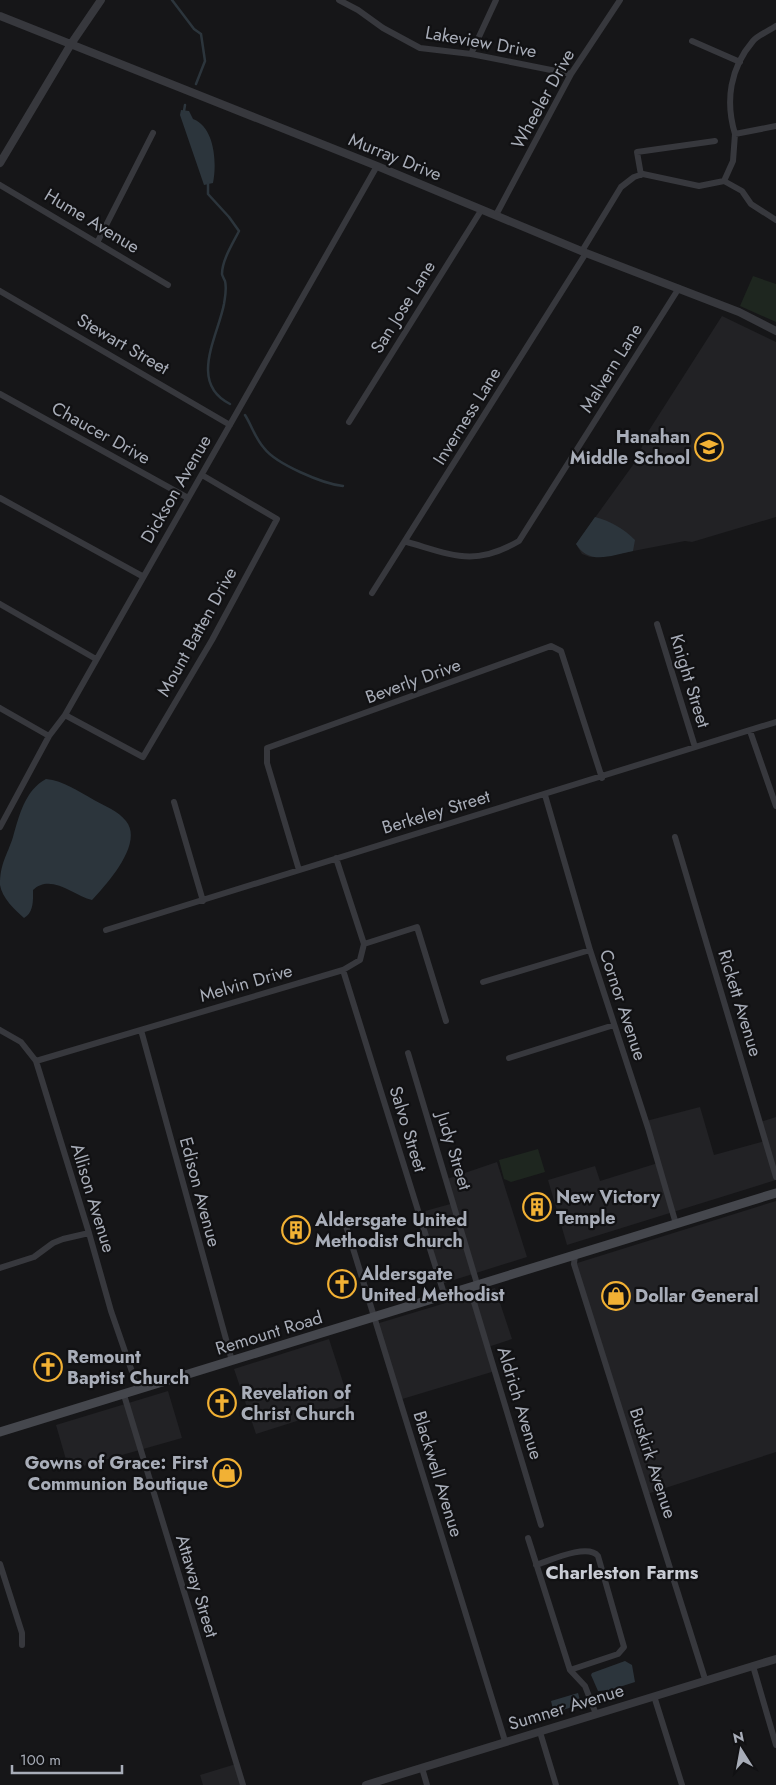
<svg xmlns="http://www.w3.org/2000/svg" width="776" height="1785" font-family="Jost,sans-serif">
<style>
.built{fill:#222225}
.green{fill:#1e261f}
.water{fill:#2c353c}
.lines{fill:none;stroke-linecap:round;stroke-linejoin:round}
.stream{stroke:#2c353c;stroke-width:2.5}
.minor{stroke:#37383d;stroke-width:6}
.tertiary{stroke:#37383d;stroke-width:8}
.secondary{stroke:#45474d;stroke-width:9}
.labels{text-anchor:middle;stroke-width:4.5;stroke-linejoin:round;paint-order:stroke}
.street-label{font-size:18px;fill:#a8adb8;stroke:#111113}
.poi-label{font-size:18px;font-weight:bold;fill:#a8adb8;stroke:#111113;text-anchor:start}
.neighbourhood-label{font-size:19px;font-weight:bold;fill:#c9ccd4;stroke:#111113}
</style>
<rect width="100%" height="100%" fill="#161618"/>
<path class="built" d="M722,316L776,342V517L692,542L685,541L602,557H590L582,554L576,544L638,458L646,435Z
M700,1107L714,1155L765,1141L760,1122L776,1117V1180L567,1245L548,1180L595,1166L600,1181L658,1163L646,1121Z
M497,1162L527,1257L441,1284L418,1213L454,1203L447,1179Z
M776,1201V1452L647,1494L574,1264Z
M495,1288L512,1339L488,1347L495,1371L399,1400L376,1324Z
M329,1339L350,1404L256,1434L234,1369Z
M168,1391L182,1438L69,1470L56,1425Z
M236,1764L243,1785H203L200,1775Z"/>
<path class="green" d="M753,276L776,284V322L740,306Z
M538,1149L545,1172L511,1182L504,1179L499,1160Z"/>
<path class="water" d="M181,110L189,111L193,119C215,127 217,164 213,183L204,185L180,115Z
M595,517C611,521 624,529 635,540L633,551C611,555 590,566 576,544Z
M46,779C64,781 78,791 94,800C105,806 118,811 126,821C144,843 107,884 92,900C74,896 51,873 33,890C33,900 34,912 24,918C15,910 2,898 0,885C0,863 7,856 13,837C19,816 25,790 46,779Z
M625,1661L632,1665L635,1682L610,1690L598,1691L591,1675L592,1673Z
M578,1693L581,1704L554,1713L551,1701Z"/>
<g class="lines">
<path class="stream" d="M172,0L194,29L201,34L205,61L196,84
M184,111L185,105
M208,184V194L229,217L239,231C233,243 222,260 222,274C222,275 225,281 225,281C227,289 225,297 224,304C218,336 188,383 230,404
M245,415C252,426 255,438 264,448C276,464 323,484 343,486"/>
<path class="minor" d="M339,0L358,10L383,28L420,48L471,54L571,74
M776,26C769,31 758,35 753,41C730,68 725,101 735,134L776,126
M692,41L740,62
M471,54L496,0
M641,175L637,152L715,141
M724,181L733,161L735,134
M0,185L168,285
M496,215L571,74L620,0
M98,241L153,133
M582,251L621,187L634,177L643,174L699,186L724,181L742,191L751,204L776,220
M0,291L230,425
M0,394L188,498
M349,422L482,209
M0,498L142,576
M407,542C453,555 474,567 519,541L679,288
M372,593L586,253
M0,604L96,659
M657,624L695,747
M0,708L49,736
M65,715L143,757L212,640L277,519L202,475
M750,731L776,806
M545,795L590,950L648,1128L676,1224
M174,802L203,901
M0,827L49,736L65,715L377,166
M675,837L776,1177
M299,870L267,763V748L551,646L561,651L602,778
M106,930L776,722
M364,944L417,927L446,1021
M343,970L445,1297
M483,982L590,950
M0,1030L21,1042L36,1061L89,1233L111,1311L138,1389
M141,1030L232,1361
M408,1053L478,1287
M509,1058L614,1025
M36,1061L343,970L360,960L364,944L336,858
M343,1216L505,1741
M575,1255L574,1264L705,1679
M0,1268L34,1257L53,1243L63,1239L89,1233
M470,1289L541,1525
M124,1395L243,1785
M528,1538L570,1670L585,1686L596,1714
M0,1564L22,1633V1645
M536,1565C551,1560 588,1543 598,1556L624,1647L618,1654L570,1670
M753,1666L776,1745
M654,1696L682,1785
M540,1732L556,1785
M422,1768L427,1785"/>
<path class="tertiary" d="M0,16L377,166L586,253L739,312L776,331
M0,163L71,44L101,0
M366,1785L776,1659"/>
<path class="secondary" d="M0,1432L776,1193"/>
</g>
<defs>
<symbol id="school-ring" viewBox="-11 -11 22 22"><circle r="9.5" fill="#111113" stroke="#f2b134" stroke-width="1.5"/><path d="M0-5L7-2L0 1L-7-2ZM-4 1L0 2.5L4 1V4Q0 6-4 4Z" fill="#f2b134"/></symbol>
<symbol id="building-ring" viewBox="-11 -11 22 22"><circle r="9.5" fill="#111113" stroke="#f2b134" stroke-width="1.5"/><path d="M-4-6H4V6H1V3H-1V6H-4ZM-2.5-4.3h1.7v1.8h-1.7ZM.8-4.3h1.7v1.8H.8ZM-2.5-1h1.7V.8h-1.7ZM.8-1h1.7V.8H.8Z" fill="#f2b134"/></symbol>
<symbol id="church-ring" viewBox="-11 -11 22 22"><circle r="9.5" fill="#111113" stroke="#f2b134" stroke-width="1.5"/><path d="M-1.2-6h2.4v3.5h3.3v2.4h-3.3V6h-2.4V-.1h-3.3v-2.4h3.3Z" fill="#f2b134"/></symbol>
<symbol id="shop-ring" viewBox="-11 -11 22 22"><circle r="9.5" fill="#111113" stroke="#f2b134" stroke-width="1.5"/><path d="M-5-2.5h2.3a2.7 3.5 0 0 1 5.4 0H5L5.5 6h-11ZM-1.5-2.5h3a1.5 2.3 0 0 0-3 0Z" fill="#f2b134"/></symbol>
</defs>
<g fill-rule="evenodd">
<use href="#school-ring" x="693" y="431" width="32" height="32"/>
<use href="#building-ring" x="521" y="1191" width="32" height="32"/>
<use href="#building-ring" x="280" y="1214" width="32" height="32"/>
<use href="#church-ring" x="326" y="1268" width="32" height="32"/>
<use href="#shop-ring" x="600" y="1280" width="32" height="32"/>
<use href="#church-ring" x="32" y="1351" width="32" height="32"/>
<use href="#church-ring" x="206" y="1387" width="32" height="32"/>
<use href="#shop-ring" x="211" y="1457" width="32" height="32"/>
</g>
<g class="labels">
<g class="street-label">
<text transform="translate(481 42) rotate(10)" y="6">Lakeview Drive</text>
<text transform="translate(543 99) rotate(-61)" y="6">Wheeler Drive</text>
<text transform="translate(395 157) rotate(22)" y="6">Murray Drive</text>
<text transform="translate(92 221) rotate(31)" y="6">Hume Avenue</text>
<text transform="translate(403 307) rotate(-58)" y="6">San Jose Lane</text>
<text transform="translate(123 344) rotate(30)" y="6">Stewart Street</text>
<text transform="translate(611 368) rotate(-58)" y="6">Malvern Lane</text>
<text transform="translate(467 416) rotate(-58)" y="6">Inverness Lane</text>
<text transform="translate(101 433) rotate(29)" y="6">Chaucer Drive</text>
<text transform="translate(176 489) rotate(-60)" y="6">Dickson Avenue</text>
<text transform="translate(197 632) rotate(-61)" y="6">Mount Batten Drive</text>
<text transform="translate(413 681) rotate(-20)" y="6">Beverly Drive</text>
<text transform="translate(690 681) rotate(73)" y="6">Knight Street</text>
<text transform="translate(436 812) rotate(-17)" y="6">Berkeley Street</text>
<text transform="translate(246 983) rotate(-16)" y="6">Melvin Drive</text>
<text transform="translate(740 1003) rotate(73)" y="6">Rickett Avenue</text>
<text transform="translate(623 1005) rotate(72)" y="6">Cornor Avenue</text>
<text transform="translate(408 1129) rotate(73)" y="6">Salvo Street</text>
<text transform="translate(454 1151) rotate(73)" y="6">Judy Street</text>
<text transform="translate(200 1192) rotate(75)" y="6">Edison Avenue</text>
<text transform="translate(93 1198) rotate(73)" y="6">Allison Avenue</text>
<text transform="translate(269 1333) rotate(-17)" y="6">Remount Road</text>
<text transform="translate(520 1403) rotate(73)" y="6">Aldrich Avenue</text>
<text transform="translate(653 1463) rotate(72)" y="6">Buskirk Avenue</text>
<text transform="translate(438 1474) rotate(73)" y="6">Blackwell Avenue</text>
<text transform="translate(197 1586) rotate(73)" y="6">Attaway Street</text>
<text transform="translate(566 1707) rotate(-17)" y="6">Sumner Avenue</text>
</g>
<g class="poi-label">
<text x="690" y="443" text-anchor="end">Hanahan<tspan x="690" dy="21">Middle School</tspan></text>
<text x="556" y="1203">New Victory<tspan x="556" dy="21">Temple</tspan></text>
<text x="315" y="1226">Aldersgate United<tspan x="315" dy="21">Methodist Church</tspan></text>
<text x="361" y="1280">Aldersgate<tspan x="361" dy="21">United Methodist</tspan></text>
<text x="635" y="1302">Dollar General</text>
<text x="67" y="1363">Remount<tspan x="67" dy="21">Baptist Church</tspan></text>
<text x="241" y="1399">Revelation of<tspan x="241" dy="21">Christ Church</tspan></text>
<text x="208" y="1469" text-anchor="end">Gowns of Grace: First<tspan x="208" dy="21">Communion Boutique</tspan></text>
</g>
<g class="neighbourhood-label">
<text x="622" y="1579">Charleston Farms</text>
</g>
</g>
<g transform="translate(741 1750) rotate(349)" stroke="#111113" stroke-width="4" paint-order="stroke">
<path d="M0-4L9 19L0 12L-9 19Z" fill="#a8adb8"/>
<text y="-8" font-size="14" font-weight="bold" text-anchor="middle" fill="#a8adb8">N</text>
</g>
<path d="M12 1765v8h110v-8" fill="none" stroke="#a8adb8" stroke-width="2.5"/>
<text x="20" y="1765" font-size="15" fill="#a8adb8" stroke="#111113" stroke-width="4" paint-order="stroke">100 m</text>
</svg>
